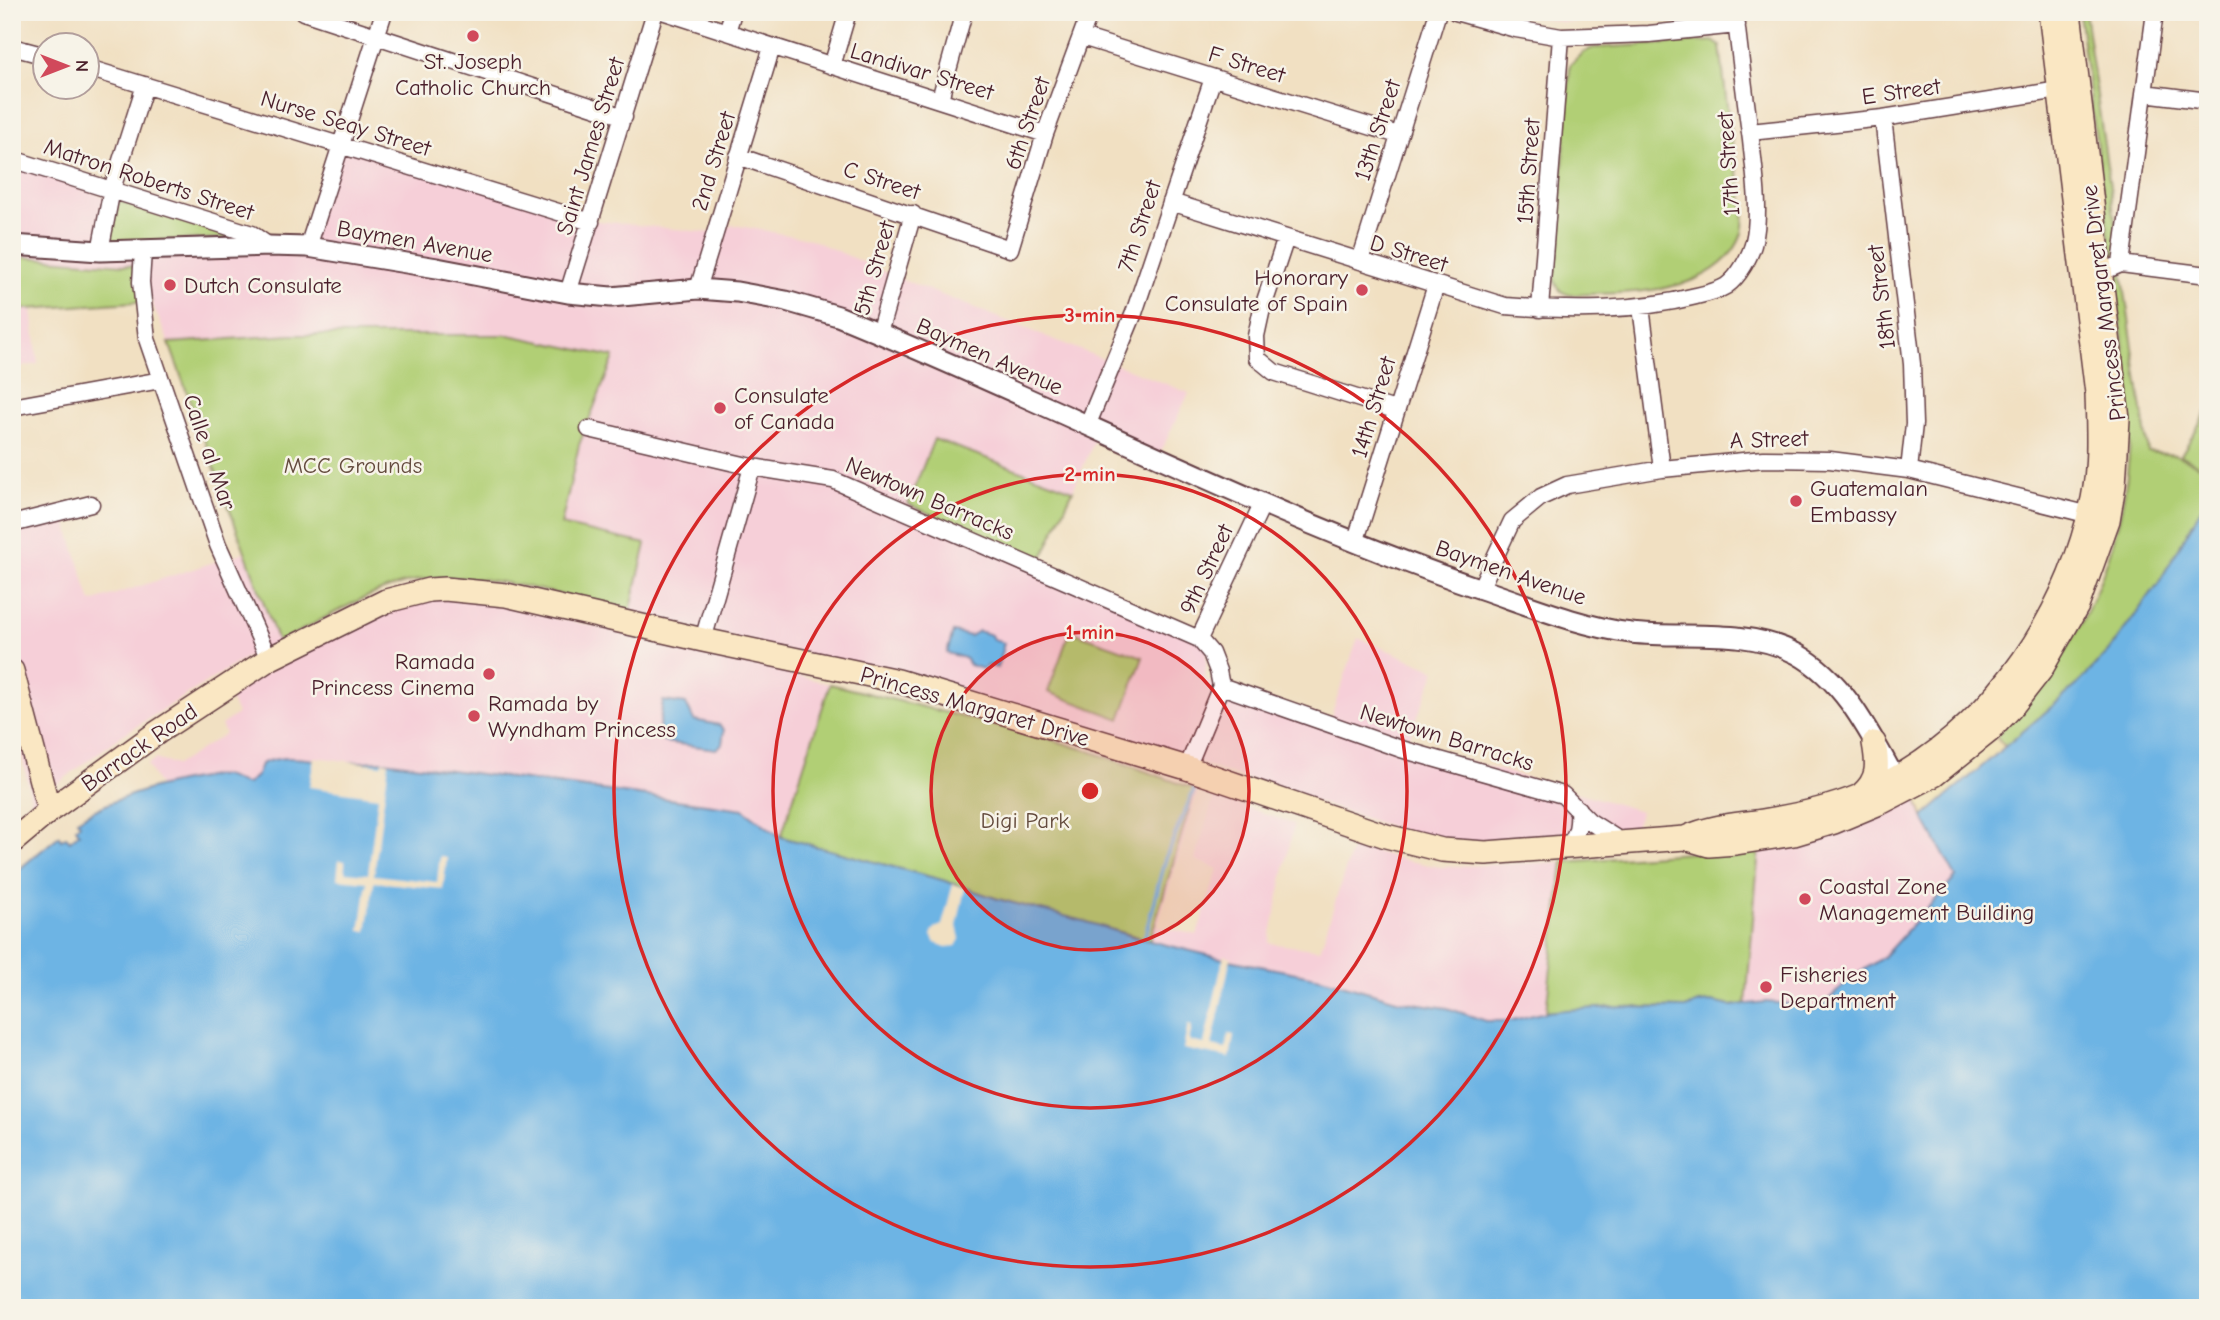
<svg xmlns="http://www.w3.org/2000/svg" width="2220" height="1320" font-family="'Comic Neue',sans-serif">
<style>
.built{fill:#f6cfd8}
.green{fill:#b1cf75;stroke:#7e7750;stroke-width:2}
.sand{fill:#eeda9e;stroke:#9c7c64;stroke-width:2}
.water{fill:#6db4e4;stroke:#5c6a88;stroke-width:2}
.pier{fill:#f1e0c2}
.lines{fill:none;stroke-linecap:round;stroke-linejoin:round}
.stream{stroke:#6db4e4;stroke-width:4.5}
.minor-casing{stroke:#633c42;stroke-width:19}
.tertiary-casing{stroke:#633c42;stroke-width:23}
.secondary-casing{stroke:#633c42;stroke-width:26}
.minor{stroke:#fff;stroke-width:16}
.tertiary{stroke:#fff;stroke-width:19}
.secondary{stroke:#fae7c3;stroke-width:23}
.ring{fill:none;stroke:#d62828;stroke-width:3.5}
.poi-dot{fill:#d1495b;stroke:#f7f3e8;stroke-width:2.5}
.labels{text-anchor:middle;stroke-width:5;stroke-linejoin:round;paint-order:stroke}
.poi-label{font-size:23px;fill:#4a1f2b;stroke:#f7f3e8;text-anchor:start}
.street-label{font-size:23px;fill:#4a1f2b;stroke:#f7f3e8}
.park-label{font-size:23px;fill:#644b3e;stroke:#f7f3e8}
.centre{fill:#d62828;stroke:#f7f3e8;stroke-width:3.5}
.ring-label{font-size:21px;text-anchor:middle;font-weight:bold;fill:#d62828;stroke:#f7f3e8;stroke-width:5;stroke-linejoin:round;paint-order:stroke}
</style>
<rect width="100%" height="100%" fill="#f7f3e8"/>
<filter id="ink" filterUnits="userSpaceOnUse"><feTurbulence type="fractalNoise" baseFrequency=".0143" numOctaves="2"/><feDisplacementMap in="SourceGraphic" scale="14" xChannelSelector="R" yChannelSelector="G"/><feConvolveMatrix kernelMatrix="1 2 1 2 8 2 1 2 1" color-interpolation-filters="sRGB"/></filter>
<filter id="wash" filterUnits="userSpaceOnUse"><feTurbulence type="fractalNoise" baseFrequency=".00686" numOctaves="4" result="noise"/><feDisplacementMap in="SourceGraphic" scale="28" xChannelSelector="R" yChannelSelector="G"/><feGaussianBlur stdDeviation="1.57" result="paint"/><feColorMatrix in="noise" values="0 0 0 0 0 0 0 0 0 0 0 0 0 0 0 0 0 1.4 0 .05"/><feComposite in="paint" operator="in"/></filter>
<g filter="url(#wash)">
<rect width="100%" height="100%" fill="#f1e0c2"/>
<path class="built" d="M1513,12H1663V16L1603,22H1561Z
M333,142L588,220L713,233L733,225L810,239L896,277L1189,393L1153,468L1096,437L1073,490L934,439L908,504L1208,638L1205,680L1330,719L1358,638L1436,670L1407,743L1641,811L1634,829L1527,844H1443L1096,729L630,612L561,526L579,445L613,357L509,335H292L169,343L136,266L12,256V164L110,199L258,241L312,236Z
M32,308L38,364L12,368V310Z
M62,508L91,602L245,552L278,642L242,660L121,736L32,803L12,708V521Z
M469,598L708,652L830,684L781,837L743,809L383,761L335,762L289,758L278,759L261,764L257,775L247,784L237,783L225,775L176,782L160,787L147,765L155,759L176,765L225,734L221,725L237,714L229,697L296,654L406,600Z
M1195,789L1198,790L1157,926L1197,935L1218,869L1195,860L1214,796L1294,824L1269,943L1320,950L1353,845L1404,860L1439,867L1563,862L1546,1012L1510,1021H1486L1447,1008L1400,1001L1321,978L1224,959L1150,940Z
M1915,794L1923,817L1956,877L1883,957L1849,980L1820,1008L1810,1010L1790,1004L1766,1002L1746,1004L1759,848Z"/>
<path class="green" d="M2079,12H2085L2148,452L2176,455L2200,466L2181,455L2208,410V497L2158,584L2108,652L2077,685L2005,747L1996,736C2012,718 2031,701 2046,681C2097,611 2130,516 2130,428C2129,372 2119,315 2112,260C2101,177 2090,95 2079,12Z
M1713,41L1720,46C1724,78 1727,110 1732,142C1736,168 1748,207 1742,233C1735,257 1711,274 1688,282C1651,294 1610,293 1571,295C1561,293 1558,290 1555,280L1570,65L1583,52L1593,48Z
M110,199L258,237L100,243Z
M12,256L136,266L151,301L12,310Z
M292,335H509L614,357L579,445L561,525L646,544L630,612C566,597 475,566 409,582C364,593 320,622 278,642L169,343Z
M934,439L1073,490L1040,563L908,504Z
M1070,631L1143,657L1120,719L1048,692Z
M830,684L1040,736L1092,752L1195,789L1150,940L998,899L942,880L781,837Z
M1759,848L1746,1004L1731,1006L1711,1002L1700,1003L1685,1008L1615,1007L1546,1012L1563,862Z"/>
<path class="sand" d="M1996,736L2005,747L1923,817L1915,794Z"/>
<path class="water" d="M2208,497V1308H12V875L59,836L61,840L66,837L70,841L79,833L76,828L80,824L77,820C113,798 154,786 195,779C204,778 213,775 222,776C231,776 237,784 247,784L257,775L261,764C284,753 308,760 333,762C349,763 366,762 383,761L743,809L781,837L942,880L998,899L1084,921L1138,938L1224,959L1321,978L1400,1001L1447,1008L1486,1021H1509L1546,1012L1564,1010L1615,1007L1685,1008L1700,1003L1711,1002L1731,1006L1766,1002L1790,1004L1810,1010L1820,1008L1849,980L1883,957L1956,877L1923,817L2077,685L2108,652L2158,584Z
M978,631L991,635L993,640L1004,643L997,668L988,665L983,669L969,665L965,658L947,653L953,632L970,636Z
M663,701L686,704L694,720L719,725L724,730L722,744L716,749L664,742L658,734Z"/>
<path class="pier" d="M314,757L382,765L383,761L389,762L374,875L437,882L440,856L447,857L443,889L374,882L367,931H360L367,882L337,879L339,860L345,861V872L368,874L378,797L309,787Z
M953,884L965,888L957,926L960,939L956,946L946,947L935,943L931,935L935,928L942,925Z
M1224,955L1231,957L1212,1046L1226,1049L1229,1034L1234,1035L1230,1058L1183,1049L1188,1025L1192,1026L1189,1041L1204,1044Z"/>
<g class="lines">
<path class="stream" d="M1145,937L1165,860L1194,790"/>
</g>
</g>
<g filter="url(#ink)">
<g class="lines">
<defs>
<path id="minor" d="M303,12L624,117
M665,12L1045,134
M1456,12L1516,29L1561,37L1649,34L1737,25
M727,32L733,12
M1082,37L1398,135
M12,47L46,56
M832,66L848,12
M88,68L591,222
M2144,93L2208,101
M940,99L964,12
M1883,118L1912,364L1914,424L1909,470
M1750,132L1883,118L2059,90
M738,156L1010,249L1045,134L1090,12
M12,159L252,234L269,246
M1171,202L1505,306C1568,311 1635,312 1696,296C1705,294 1718,291 1726,286C1739,277 1751,255 1754,241C1761,211 1754,170 1751,140C1745,97 1740,55 1735,12
M1286,238L1261,313L1256,336L1257,358L1274,372L1395,410
M308,247L384,12
M100,251L112,189L145,85
M143,251L141,282L147,339L218,545L269,659
M1360,261L1438,12
M2121,264L2208,275
M2093,276L2121,264L2155,12
M698,289L772,47
M568,293L655,12
M1641,307L1662,469
M1540,309L1561,37
M879,333L913,214
M12,407L161,380
M1087,426L1134,313L1213,78
M589,429L752,467L833,480L1199,639L1211,653L1218,671L1221,686L1187,768
M12,524L91,504
M1355,543L1436,285
M1480,589L1512,521L1541,497L1567,485L1662,469L1764,459L1830,460L1909,470L2098,517
M1199,639L1262,505
M703,640L752,467
M1221,686L1401,749L1563,795L1589,821L1622,842
M1568,846C1578,834 1579,824 1578,809"/>
<path id="tertiary" d="M12,245L100,251L269,246L308,247L437,268L568,293L611,297L698,289L737,292L786,301L838,316C1054,404 1260,513 1481,589C1528,605 1582,627 1631,633C1686,639 1746,627 1797,654C1848,682 1874,742 1902,791"/>
<path id="secondary" d="M12,671L49,811
M1862,794C1879,779 1878,765 1874,743
M1685,838L1709,845L1736,843L1794,834L1834,822L1882,802L1934,775L1989,731L2011,708L2040,671L2077,606L2108,520L2114,485L2118,419L2069,12
M12,842L49,811L158,732L269,659L386,601L429,590L445,589L506,595L703,640L898,681L1187,768L1386,836L1442,850L1486,853L1685,838C1714,825 1738,825 1768,820C1799,815 1831,808 1860,796C1981,744 2066,626 2093,499C2100,464 2098,428 2097,393L2050,12"/>
</defs>
<use href="#minor" class="minor-casing"/>
<use href="#tertiary" class="tertiary-casing"/>
<use href="#secondary" class="secondary-casing"/>
<use href="#minor" class="minor"/>
<use href="#tertiary" class="tertiary"/>
<use href="#secondary" class="secondary"/>
</g>
</g>
<circle cx="1090" cy="791" r="159" fill="#d62828" fill-opacity=".12"/>
<g class="ring">
<circle cx="1090" cy="791" r="159"/>
<circle cx="1090" cy="791" r="317"/>
<circle cx="1090" cy="791" r="476"/>
</g>
<g class="poi-dot">
<circle cx="473" cy="36" r="7"/>
<circle cx="170" cy="285" r="7"/>
<circle cx="1362" cy="290" r="7"/>
<circle cx="720" cy="408" r="7"/>
<circle cx="1796" cy="501" r="7"/>
<circle cx="489" cy="674" r="7"/>
<circle cx="474" cy="716" r="7"/>
<circle cx="1805" cy="899" r="7"/>
<circle cx="1766" cy="987" r="7"/>
</g>
<g class="labels">
<g class="poi-label">
<text x="473" y="69" text-anchor="middle">St. Joseph<tspan x="473" dy="26">Catholic Church</tspan></text>
<text x="1348" y="285" text-anchor="end">Honorary<tspan x="1348" dy="26">Consulate of Spain</tspan></text>
<text x="184" y="293">Dutch Consulate</text>
<text x="734" y="403">Consulate<tspan x="734" dy="26">of Canada</tspan></text>
<text x="1810" y="496">Guatemalan<tspan x="1810" dy="26">Embassy</tspan></text>
<text x="475" y="669" text-anchor="end">Ramada<tspan x="475" dy="26">Princess Cinema</tspan></text>
<text x="488" y="711">Ramada by<tspan x="488" dy="26">Wyndham Princess</tspan></text>
<text x="1819" y="894">Coastal Zone<tspan x="1819" dy="26">Management Building</tspan></text>
<text x="1780" y="982">Fisheries<tspan x="1780" dy="26">Department</tspan></text>
</g>
<g class="street-label">
<text transform="translate(1247 64) rotate(17)" y="8">F Street</text>
<text transform="translate(922 71) rotate(17)" y="8">Landivar Street</text>
<text transform="translate(1901 91) rotate(-8)" y="8">E Street</text>
<text transform="translate(346 123) rotate(17)" y="8">Nurse Seay Street</text>
<text transform="translate(1027 123) rotate(-71)" y="8">6th Street</text>
<text transform="translate(1377 130) rotate(-72)" y="8">13th Street</text>
<text transform="translate(590 146) rotate(-73)" y="8">Saint James Street</text>
<text transform="translate(713 161) rotate(-73)" y="8">2nd Street</text>
<text transform="translate(1728 164) rotate(-94)" y="8">17th Street</text>
<text transform="translate(1528 171) rotate(-86)" y="8">15th Street</text>
<text transform="translate(149 179) rotate(18)" y="8">Matron Roberts Street</text>
<text transform="translate(882 180) rotate(18)" y="8">C Street</text>
<text transform="translate(1139 226) rotate(-72)" y="8">7th Street</text>
<text transform="translate(415 241) rotate(10)" y="8">Baymen Avenue</text>
<text transform="translate(1409 253) rotate(17)" y="8">D Street</text>
<text transform="translate(874 268) rotate(-74)" y="8">5th Street</text>
<text transform="translate(1881 297) rotate(-97)" y="8">18th Street</text>
<text transform="translate(2103 303) rotate(-97)" y="8">Princess Margaret Drive</text>
<text transform="translate(990 356) rotate(24)" y="8">Baymen Avenue</text>
<text transform="translate(1373 407) rotate(-73)" y="8">14th Street</text>
<text transform="translate(1769 439) rotate(-2)" y="8">A Street</text>
<text transform="translate(210 452) rotate(71)" y="8">Calle al Mar</text>
<text transform="translate(930 498) rotate(23)" y="8">Newtown Barracks</text>
<text transform="translate(1206 569) rotate(-65)" y="8">9th Street</text>
<text transform="translate(1511 572) rotate(19)" y="8">Baymen Avenue</text>
<text transform="translate(975 706) rotate(16)" y="8">Princess Margaret Drive</text>
<text transform="translate(1447 737) rotate(17)" y="8">Newtown Barracks</text>
<text transform="translate(139 747) rotate(-35)" y="8">Barrack Road</text>
</g>
<g class="park-label">
<text x="353" y="473">MCC Grounds</text>
<text x="1025" y="828">Digi Park</text>
</g>
</g>
<circle cx="1090" cy="791" r="10" class="centre"/>
<g class="ring-label">
<text x="1090" y="322">3 min</text>
<text x="1090" y="481">2 min</text>
<text x="1090" y="639">1 min</text>
</g>
<rect width="2220" height="1320" fill="none" stroke="#f7f3e8" stroke-width="42"/>
<g transform="translate(66 66) rotate(90)"><circle r="33" fill="#f7f3e8" stroke="#b29e9c" stroke-width="2"/>
<path d="M0-5L12 26L0 18L-12 26Z" fill="#d1495b"/>
<text y="-10" font-size="19" font-weight="bold" text-anchor="middle" fill="#4a1f2b">N</text>
</g>
</svg>
